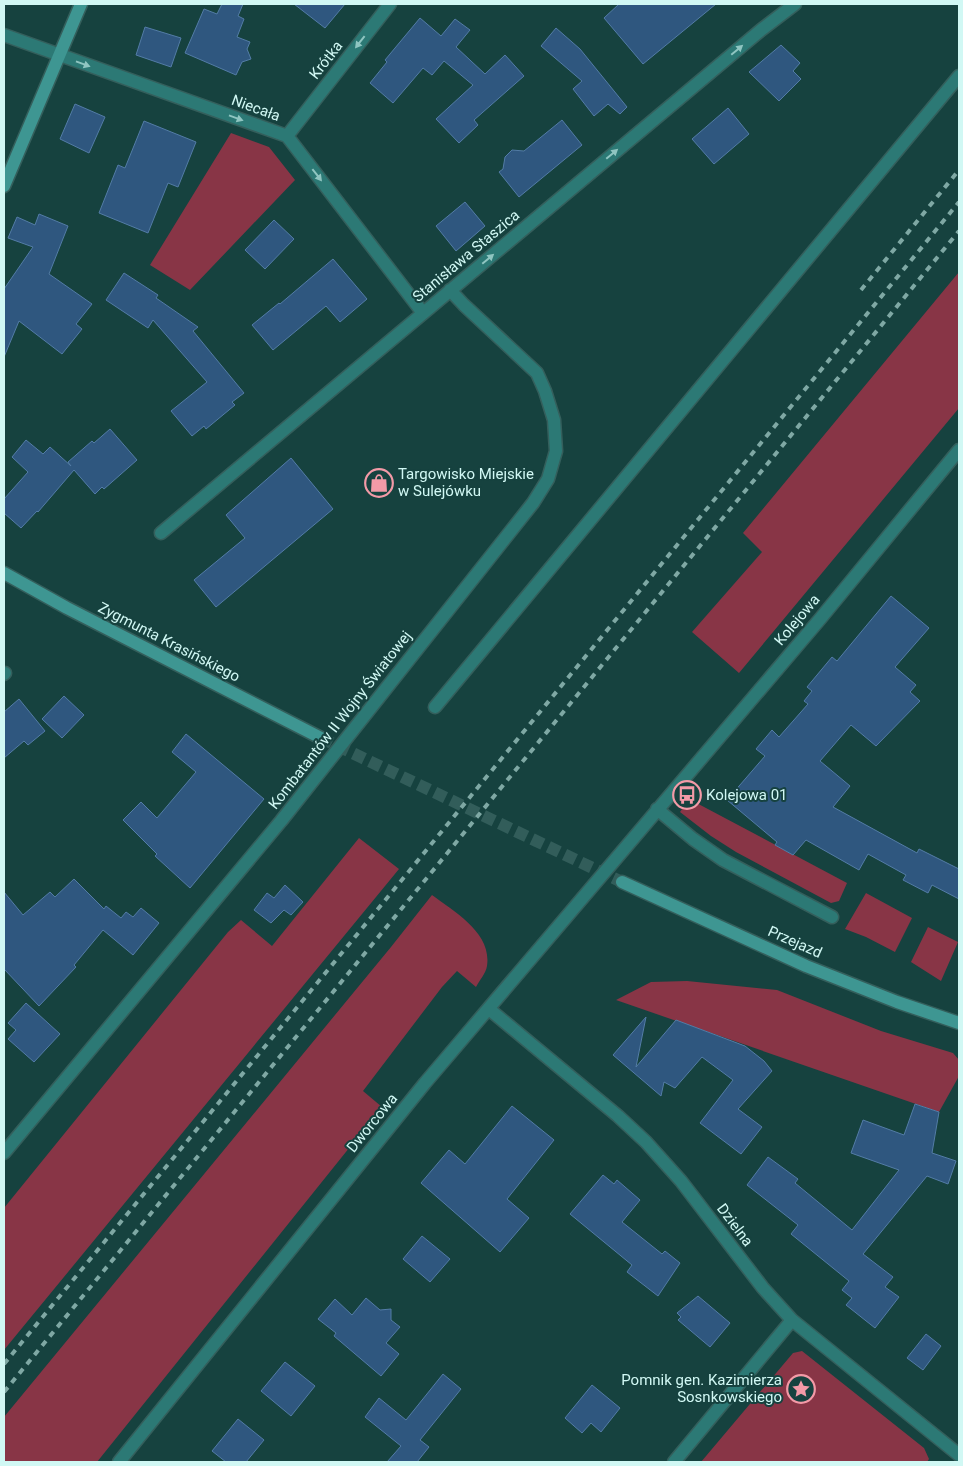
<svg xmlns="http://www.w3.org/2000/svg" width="963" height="1466" font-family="Roboto,sans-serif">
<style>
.green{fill:#883546}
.building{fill:#2f577f;stroke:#537ca6}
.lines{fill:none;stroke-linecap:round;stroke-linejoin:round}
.secondary-tunnel{stroke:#325d5a;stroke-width:12;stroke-dasharray:12 6;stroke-linecap:butt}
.lane-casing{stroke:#345f5c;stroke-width:15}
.street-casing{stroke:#345f5c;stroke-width:15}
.secondary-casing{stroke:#345f5c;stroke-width:15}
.lane{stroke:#2c7975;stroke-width:12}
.street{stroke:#2c7975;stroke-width:12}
.secondary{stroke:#3e9692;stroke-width:12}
.rail{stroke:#7fa8a4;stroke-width:4;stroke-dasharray:6 6;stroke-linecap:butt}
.oneway{fill:#8fc5c1}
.labels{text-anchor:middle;stroke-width:4;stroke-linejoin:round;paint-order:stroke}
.street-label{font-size:15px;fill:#d1f8f4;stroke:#16423f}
.poi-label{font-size:15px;fill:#d1f8f4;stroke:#16423f;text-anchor:start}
</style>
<rect width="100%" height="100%" fill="#16423f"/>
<path class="green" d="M231,133L269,147L295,180L190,290L150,265Z
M959,272V408L739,673L692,632L762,552L743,533Z
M689,799L847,883L839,901L831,903L736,852L711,836L680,812Z
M359,838L399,869L4,1350V1208L228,932L241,920L272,946Z
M866,893L912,918L895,952L866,937L845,929Z
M432,895C455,912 492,933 487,966C486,973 479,981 476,987L457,971L442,987L363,1091L382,1107L97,1462H4V1417L391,947Z
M928,927L958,942L941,981L911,962Z
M687,981L777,990L881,1031L953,1053L959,1060V1076L939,1112L616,1000L651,982Z
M802,1351L924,1448L929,1459L927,1462H701L793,1353Z"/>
<path class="building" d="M222,4H243L238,16L244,19L237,37L250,42L247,49L251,59L242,62L236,75L185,53L204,9L217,14Z
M294,4H345L325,28Z
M619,4H716L643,64L604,18Z
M420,18L441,36L455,19L470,30L456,47L485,74L505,55L524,76L474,120L478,125L459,143L436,119L473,85L444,61L432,75L423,68L393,103L370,83L387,62L385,60Z
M145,27L181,38L171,67L136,55Z
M556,28L580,49L627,107L620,114L608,104L594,116L573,89L582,81L541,46Z
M781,45L800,63L793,71L801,79L779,101L749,72Z
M75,104L105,117L89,153L60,139Z
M728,108L749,134L714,164L692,139Z
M562,120L582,145L519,197L499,172L503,169L505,157L512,150L524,151Z
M144,121L196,142L178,187L168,183L148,233L99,213L118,165L125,168Z
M465,202L485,226L456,251L436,226Z
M39,214L68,226L49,274L92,304L76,324L82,329L62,354L19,321L4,357V289L33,247L8,238L17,217L35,225Z
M274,220L294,239L265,269L245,250Z
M333,259L367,299L340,322L326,306L273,350L252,325L279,303L280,304Z
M124,273L158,295L156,298L198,327L193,331L244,393L232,402L235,405L206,429L204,426L192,436L171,411L207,382L153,320L148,328L106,300Z
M110,429L137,460L104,489L102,487L95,494L74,470L38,512L37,511L21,528L4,513V499L28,472L12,457L26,440L43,454L50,447L71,466L68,462L92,441L94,443Z
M291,458L333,509L216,607L194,580L245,538L226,515Z
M891,596L929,628L895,667L916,685L910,692L920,701L876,746L851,725L820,761L850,786L833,807L917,853L919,849L959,869V899L932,885L928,893L903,880L906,875L868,854L859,870L806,840L793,855L775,845L777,842L727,800L765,756L756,749L772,730L779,737L808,704L804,701L812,691L807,687L832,657L837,661Z
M64,696L84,715L62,738L42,719Z
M19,699L45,731L28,745L24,741L4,758V712Z
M186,734L264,799L190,888L155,856L157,854L123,820L141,802L157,818L196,772L172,752Z
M74,879L104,909L106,906L121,918L126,912L133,917L141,908L159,923L133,955L103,930L74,965L76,967L39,1006L4,969V892L23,915L50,892L55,897Z
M285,885L303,902L291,915L284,910L271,923L254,910L267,893L274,898Z
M26,1003L60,1034L34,1062L8,1039L16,1030L8,1023Z
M646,1017L636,1067L676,1020L745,1046L764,1061L772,1071L738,1109L762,1127L741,1154L700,1123L733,1080L702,1057L675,1088L664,1082L661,1096L613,1055Z
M915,1104L939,1112L932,1153L956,1161L948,1184L927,1176L863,1254L893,1277L885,1287L899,1297L875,1328L846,1305L852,1298L842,1290L849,1281L791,1234L798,1225L747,1185L768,1157L798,1179L795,1183L852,1230L899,1170L851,1153L863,1120L904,1135Z
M512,1106L554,1140L507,1199L529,1218L500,1252L421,1183L449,1150L465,1164Z
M603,1175L614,1184L617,1180L640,1200L622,1222L662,1254L665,1251L680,1263L658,1296L627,1272L632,1265L570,1214Z
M422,1236L450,1259L430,1282L403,1259Z
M698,1296L730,1323L710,1347L678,1320L681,1317L677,1313Z
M366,1298L380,1310L391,1309V1320L400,1327L386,1343L399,1354L381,1376L334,1336L336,1333L318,1319L335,1299L352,1315Z
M926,1334L941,1346L923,1370L907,1358Z
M285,1362L315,1386L291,1416L261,1391Z
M443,1374L461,1389L420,1440L429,1447L417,1462H387L401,1446L365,1417L379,1398L406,1420Z
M592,1385L620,1408L601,1432L591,1423L582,1433L565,1418Z
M238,1419L264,1440L246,1462H226L212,1451Z"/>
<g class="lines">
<path class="secondary-tunnel" d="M321,738L622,882"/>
<defs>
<path id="lane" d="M435,707L959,76"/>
<path id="street" d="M4,35L287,136L423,313
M287,136L390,4
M161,533L761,30L795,4
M4,674L5,673
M657,809L693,839L723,860L832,917
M489,1009L618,1116L646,1142L681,1181L763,1288L792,1320L959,1455
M4,1153L281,821L533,503L548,479L556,451L554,420L545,391L537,373L464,305L450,290
M119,1462L425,1083L820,619L959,450
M674,1462L792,1320"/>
<path id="secondary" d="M4,186L81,4
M4,573L67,608L321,738
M622,882L806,966L897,1002L959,1023"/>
</defs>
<use href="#lane" class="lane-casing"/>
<use href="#street" class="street-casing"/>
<use href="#secondary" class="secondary-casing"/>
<use href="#lane" class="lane"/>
<use href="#street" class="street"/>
<use href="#secondary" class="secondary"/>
<path class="rail" d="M861,290L959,170
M4,1364L959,202
M4,1392L959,231"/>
</g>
<defs><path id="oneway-solid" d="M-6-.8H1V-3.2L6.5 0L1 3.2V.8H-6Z" transform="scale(1.25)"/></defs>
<g class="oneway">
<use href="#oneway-solid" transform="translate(360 42) rotate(128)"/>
<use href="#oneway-solid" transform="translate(737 50) rotate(-40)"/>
<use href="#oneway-solid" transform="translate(83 64) rotate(20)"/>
<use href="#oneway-solid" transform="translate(236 118) rotate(20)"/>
<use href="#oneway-solid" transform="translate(612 154) rotate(-40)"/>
<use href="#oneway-solid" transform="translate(317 175) rotate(52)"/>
<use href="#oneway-solid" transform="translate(488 259) rotate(-40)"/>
</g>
<defs>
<symbol id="shop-ring" viewBox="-11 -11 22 22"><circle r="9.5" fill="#16423f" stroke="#f39aa7" stroke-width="1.5"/><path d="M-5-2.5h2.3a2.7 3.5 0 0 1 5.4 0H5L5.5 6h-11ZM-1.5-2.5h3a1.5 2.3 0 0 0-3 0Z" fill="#f39aa7"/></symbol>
<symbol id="bus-ring" viewBox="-11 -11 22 22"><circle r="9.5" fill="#16423f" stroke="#f39aa7" stroke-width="1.5"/><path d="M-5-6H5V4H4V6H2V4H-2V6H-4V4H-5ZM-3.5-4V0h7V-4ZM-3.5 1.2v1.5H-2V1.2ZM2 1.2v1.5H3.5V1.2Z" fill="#f39aa7"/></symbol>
<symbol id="sight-ring" viewBox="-11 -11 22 22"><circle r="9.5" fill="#16423f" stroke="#f39aa7" stroke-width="1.5"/><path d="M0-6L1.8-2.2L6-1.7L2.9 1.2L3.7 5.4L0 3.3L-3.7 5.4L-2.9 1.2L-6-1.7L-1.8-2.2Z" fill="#f39aa7"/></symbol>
</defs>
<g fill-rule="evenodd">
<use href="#shop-ring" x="363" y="467" width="32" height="32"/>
<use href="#bus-ring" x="671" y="779" width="32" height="32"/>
<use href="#sight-ring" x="785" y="1373" width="32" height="32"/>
</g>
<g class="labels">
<g class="street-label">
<text transform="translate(326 60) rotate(-52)" y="5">Krótka</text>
<text transform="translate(256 108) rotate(20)" y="5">Niecała</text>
<text transform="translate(466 256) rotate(-40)" y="5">Stanisława Staszica</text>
<text transform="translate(797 620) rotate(-50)" y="5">Kolejowa</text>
<text transform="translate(169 642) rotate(27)" y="5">Zygmunta Krasińskiego</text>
<text transform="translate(340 720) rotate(-52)" y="5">Kombatantów II Wojny Światowej</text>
<text transform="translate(795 942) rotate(24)" y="5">Przejazd</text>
<text transform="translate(372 1123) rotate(-51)" y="5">Dworcowa</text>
<text transform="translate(735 1225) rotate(53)" y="5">Dzielna</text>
</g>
<g class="poi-label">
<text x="398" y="479">Targowisko Miejskie<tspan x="398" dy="17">w Sulejówku</tspan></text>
<text x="706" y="800">Kolejowa 01</text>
<text x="782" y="1385" text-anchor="end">Pomnik gen. Kazimierza<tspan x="782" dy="17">Sosnkowskiego</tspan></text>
</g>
</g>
<rect width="963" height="1466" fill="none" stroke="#d1f8f4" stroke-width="10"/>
</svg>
